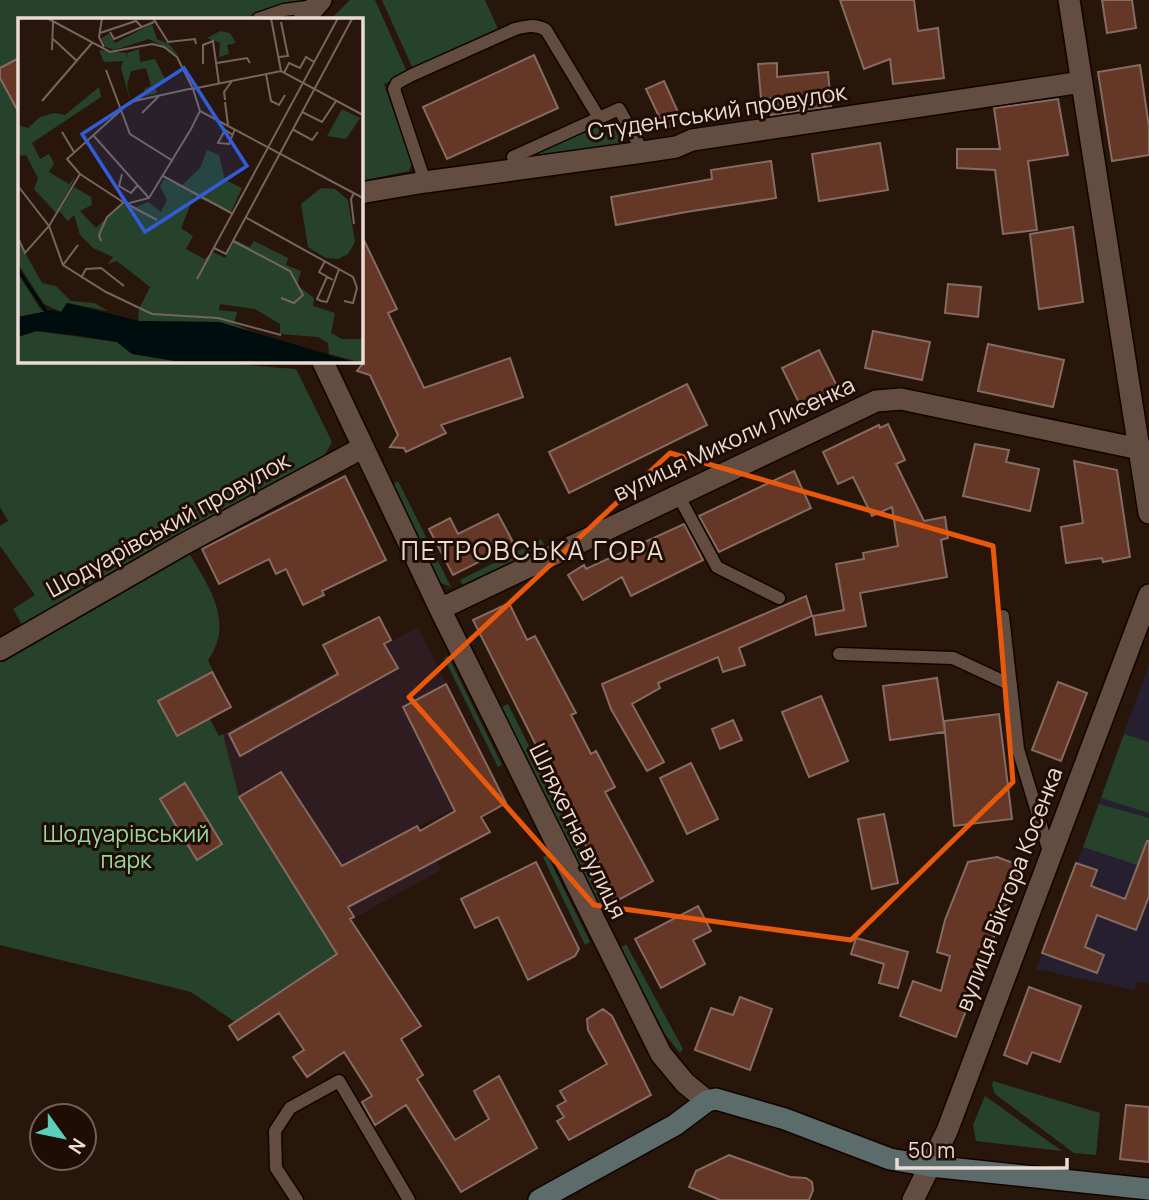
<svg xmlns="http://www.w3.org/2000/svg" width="1149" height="1200" font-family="Manrope,sans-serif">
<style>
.industrial{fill:#2f1c21}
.education{fill:#251f2f}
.green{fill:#26422a}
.building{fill:#653727;stroke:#856b62;stroke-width:2}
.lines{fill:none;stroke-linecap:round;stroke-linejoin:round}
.lane-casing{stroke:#100300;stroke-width:15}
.street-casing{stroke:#100300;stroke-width:24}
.secondary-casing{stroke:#100300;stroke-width:24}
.lane{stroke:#634d40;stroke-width:12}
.street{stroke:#634d40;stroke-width:21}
.secondary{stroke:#5b6c6a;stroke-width:21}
.marked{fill:none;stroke:#e8590c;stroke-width:5;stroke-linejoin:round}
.labels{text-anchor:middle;stroke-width:6;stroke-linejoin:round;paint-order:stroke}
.street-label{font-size:23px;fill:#eadcd5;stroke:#1f0d04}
.park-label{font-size:23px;fill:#98d8a1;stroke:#1f0d04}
.quarter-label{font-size:26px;letter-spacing:2px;fill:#eadcd5;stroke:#1f0d04}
.inset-river{fill:none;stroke:#000d0e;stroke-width:3.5}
.inset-road{fill:none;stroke:#76655c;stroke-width:2}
.view{fill:#325cd8;fill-opacity:0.15;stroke:#325cd8;stroke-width:3.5}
.inset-edge{fill:none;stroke:#eadcd5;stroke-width:3.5}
</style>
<rect width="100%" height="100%" fill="#29160b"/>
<path class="industrial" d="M418,627L506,803L486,814L477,798L419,826L441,870L325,934L239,797L223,734Z"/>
<path class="education" d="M1149,664V983L1137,982L1134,990L1036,969L1083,847Z"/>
<path class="green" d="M0,0H309L287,19H19V360H184L296,369L332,442L322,460L181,539C202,578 238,618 208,660L231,708L210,719L219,736L223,734L239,797L338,954L235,1022L191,992L0,945V659L24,628L13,609L35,595L0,546V526L8,521L0,507Z
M350,0H375L407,72L384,84L412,164L409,171L361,181L360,19H331Z
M382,0H485L498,29L413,69Z
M610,120L624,148L539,161L535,154Z
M398,481L451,587L441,583L437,577L393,484Z
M541,539L545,546L462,585L460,580Z
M448,656L502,765L498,767L444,658Z
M508,704L610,909L603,913L502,707Z
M1124,734L1149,742V813L1101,798Z
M1099,804L1149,818V869L1083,847Z
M547,855L590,942L585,945L543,857Z
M626,944L683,1049L680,1053L665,1034L621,948Z
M993,1081L1100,1113L1096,1155L1074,1153L995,1094L992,1085Z
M985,1096L1062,1151L976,1141L973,1125Z"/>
<path class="building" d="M840,0H914L918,31L938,28L944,78L893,84L890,59L864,69Z
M1102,0H1132L1136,28L1107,33Z
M534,55L558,108L447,159L423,107Z
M19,58V113L0,78V68Z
M777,63V77L828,72L831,106L771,115L770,98L761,99L758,64Z
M1140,65L1149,127V155L1112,161L1098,72Z
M664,81L682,121L665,129L646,89Z
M1058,99L1068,155L1028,161L1037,230L1003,234L995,170L957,168V149H1000L994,108Z
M880,143L888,190L819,201L812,154Z
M771,161L776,198L686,212L616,225L611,197L712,179L711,170Z
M1073,227L1083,302L1039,309L1030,234Z
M360,232L397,309L388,313L424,388L510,358L523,397L441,425L446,433L406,452L404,448L390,447L398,435L370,375L357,371L364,362L360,353Z
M948,284L981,287L978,317L945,313Z
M873,331L930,342L922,380L865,368Z
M988,344L1064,360L1053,407L978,391Z
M819,350L839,390L802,409L782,368Z
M687,384L707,425L569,493L549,452Z
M888,424L905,460L896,464L924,521L945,517L948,538L941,540L947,577L860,593L866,626L816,635L813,616L844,610L836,564L864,559L863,553L898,546L892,507L872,516L853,477L838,484L823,452L879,425L880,428Z
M975,444L1009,450L1006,462L1039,469L1030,511L963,496Z
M1074,461L1117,470L1130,557L1103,562L1102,558L1066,563L1061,527L1083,523Z
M794,471L811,508L719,552L699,516Z
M345,476L386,560L322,591L324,595L303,605L286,569L276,574L269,559L219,584L202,549Z
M498,514L514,544L453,575L429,529L450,518L458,534Z
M684,524L703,560L631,596L622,577L583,600L568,575L584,565L586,569Z
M806,596L812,616L739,648L745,665L723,672L718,657L658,683L660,688L632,704L664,762L647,771L611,709L602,684Z
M509,603L527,640L535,636L576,713L571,715L591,754L596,751L615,787L605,792L653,881L615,902L537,752L539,751L473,620Z
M379,617L391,640L384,644L398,668L240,756L229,734L338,674L323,645Z
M212,672L231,707L177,736L158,701Z
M937,678L945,732L890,740L883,686Z
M1058,682L1087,693L1061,761L1032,750Z
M446,684L506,803L481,817L490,832L348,907L354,917L350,919L421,1026L401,1039L423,1075L417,1079L455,1140L489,1119L474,1091L499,1076L537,1148L461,1192L406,1105L375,1125L362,1102L372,1096L344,1052L307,1077L293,1057L304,1050L279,1013L238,1040L229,1026L337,954L239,797L281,772L342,866L417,826L420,831L455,811L403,707Z
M821,696L848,761L809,777L782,712Z
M999,714L1012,819L954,826L944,721Z
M733,720L742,740L720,749L712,729Z
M691,763L718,819L687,834L660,778Z
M185,783L222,844L197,860L160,799Z
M884,814L898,883L872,889L858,819Z
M1147,841H1149V896L1136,930L1097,915L1085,947L1104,955L1097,973L1042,953L1076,863L1097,870L1091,886L1125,899Z
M997,857L1021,866L956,1037L900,1016L913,981L941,991L950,956L937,952L945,920L968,862Z
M536,862L579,949L575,956L528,980L498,917L475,928L461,899Z
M698,906L711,931L693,940L705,964L661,988L635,939Z
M856,938L908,952L898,988L879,983L884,964L851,954Z
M1029,987L1081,1006L1060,1062L1032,1052L1027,1064L1004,1055Z
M740,997L772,1009L750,1070L695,1050L711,1008L733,1015Z
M603,1009L612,1016L651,1095L569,1140L557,1121L564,1117L557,1106L566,1101L560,1091L607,1064L588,1030L587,1019Z
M1126,1105L1149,1107V1162L1120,1159Z
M729,1155L790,1177L806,1178L812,1182L813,1190L809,1200H720L689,1187L696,1171Z"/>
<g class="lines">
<defs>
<path id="lane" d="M258,19L284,10L315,6
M519,169L513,157L619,109L643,152
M425,182L394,89L397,83L412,75L515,29C527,26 535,24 546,30L599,118
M678,495L717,567L779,598
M1003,616L1018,749L1050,855
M839,654L953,658L1011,685
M297,1200L276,1168L275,1131L290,1108L339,1081L409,1200"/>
<path id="street" d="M1069,0L1149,513
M304,19L321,0
M360,193L425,182L643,152L676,147L692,140L1082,82
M322,360L440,609L661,1054L685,1083L707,1101
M440,609L876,401L901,399L1149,451
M0,650L184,544L362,448
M913,1200L947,1131L1149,595"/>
<path id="secondary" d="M539,1200L675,1125L707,1101L716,1099L785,1119L890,1159L930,1166L1149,1189"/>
</defs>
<use href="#lane" class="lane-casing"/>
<use href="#street" class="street-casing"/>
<use href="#secondary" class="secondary-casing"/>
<use href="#lane" class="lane"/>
<use href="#street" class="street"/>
<use href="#secondary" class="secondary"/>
</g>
<path class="marked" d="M670,453L993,546L1013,782L851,940L594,905L409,697Z"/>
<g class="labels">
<g class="street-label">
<text transform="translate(717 112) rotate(-9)" y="8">Студентський провулок</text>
<text transform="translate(734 439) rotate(-25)" y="8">вулиця Миколи Лисенка</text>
<text transform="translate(168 525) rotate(-29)" y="8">Шодуарівський провулок</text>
<text transform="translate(578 831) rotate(64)" y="8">Шляхетна вулиця</text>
<text transform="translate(1009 889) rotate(-69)" y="8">вулиця Віктора Косенка</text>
</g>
<g class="park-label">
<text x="126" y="842">Шодуарівський<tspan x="126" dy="26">парк</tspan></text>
</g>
<g class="quarter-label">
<text x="533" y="560">ПЕТРОВСЬКА ГОРА</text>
</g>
</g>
<g transform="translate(18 18)">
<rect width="345" height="345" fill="#29160b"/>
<path d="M134,6L139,21L151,26L160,37L131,21L96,32L88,29L83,20L91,16L97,25ZM202,13L212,15L218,25L209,27L211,36L201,39L202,25L189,20ZM121,31L122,44L137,41L148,63L137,67L139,75L128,78L126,71L133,68L128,50L113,53L109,67L112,82L103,50L105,43L86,44L81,32L108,35L111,43L109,35ZM81,69L83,79L14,125L22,141L31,136L36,145L31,154L51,166L58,158L38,195L16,171L20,160L8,137L2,138L0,107L10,110L22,99L36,95L47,97ZM324,91L342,100L328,121L309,118ZM189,132L201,137L207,162L224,170L213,194L176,178L163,210L175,218L168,231L186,241L195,234L207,240L217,222L232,229L236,223L270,240L268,247L283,253L279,267L296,280L295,288L317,295L313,315L324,321H345V345L311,336L310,325L300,319L262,316V306L237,291L202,286L201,292L219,294L216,306L240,316L201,304L120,303L121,291L132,269L99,243L90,246L95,239L75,230L62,217L56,197L50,203L41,193L56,169L73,179L74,187L62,193L78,210L102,186L118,189L130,184L143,194L149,182L142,168L146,161L163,168L182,150ZM303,170L317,171L330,182L337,224L330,236L320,241L308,240L290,229L283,186ZM0,222L24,265L38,268L53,283L76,285L90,293L49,285L43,294L26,286L0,246ZM0,255L21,289L26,294L0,299ZM18,313L99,324L114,336L158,343L0,345V319Z" fill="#26422a"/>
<path d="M49,285L121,303L201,304L339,345H169L114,336L99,324L56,317L18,313L0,319V299L34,292L43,294Z" fill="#000d0e"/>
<path class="inset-river" d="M0,252L29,295"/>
<path class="inset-road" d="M29,0L92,34L134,26L146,29L159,39L175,71L182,93L173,111L131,180L108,186L62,156L49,141L112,84L171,71H175L179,70L263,53L345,97M84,0L81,19L86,29M135,0L150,24L177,21L178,26M253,0L263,53M92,14L96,21L124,9M82,15L118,3L124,9L136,4M34,20L59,43M34,32L35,4M261,39L270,38L263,4M199,45L229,40L232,45M185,46V27L195,23L201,66M88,52L112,116L155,143M266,55L271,45L282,50L288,39L296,44M248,56L253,83L261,87L267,77M207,82L206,74L214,63M24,83L74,25M207,84L210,107M182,93L345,180M284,94L304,104L318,83M124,95L141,78M274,111L294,122L300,114M44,114L56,134M75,117L131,180M215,117L207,112L200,125L211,126L217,111M104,156L101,168L113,175L119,168M145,158L215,196M0,168L31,208L45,247L88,274L134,296L200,300L263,317M111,187L139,202M227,199L335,259L339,270L335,285L326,283M336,206L333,181L336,175M0,220L7,235L31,208L62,156M83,223L81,217L89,199L105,185M215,223L272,253L285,277L276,285L263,280M196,230L208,236L334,1M307,243L301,254L315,262M45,247L60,227M309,259L299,281L303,283L309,284L321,251M63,260L68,251L83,250L106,268M179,261L320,0"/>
<path class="view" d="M166,50L229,148L127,214L64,116Z"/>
<rect width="345" height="345" class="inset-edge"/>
</g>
<g transform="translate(63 1137) rotate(123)"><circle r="33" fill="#1f0d04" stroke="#706058" stroke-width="2"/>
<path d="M0-5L12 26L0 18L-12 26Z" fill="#5dceb9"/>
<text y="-10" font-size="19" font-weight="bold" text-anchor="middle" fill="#eadcd5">N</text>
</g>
<path d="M897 1158v10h170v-10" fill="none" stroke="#eadcd5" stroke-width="3.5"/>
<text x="908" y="1158" font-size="21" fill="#eadcd5" stroke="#1f0d04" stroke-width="5" paint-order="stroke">50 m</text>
</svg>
